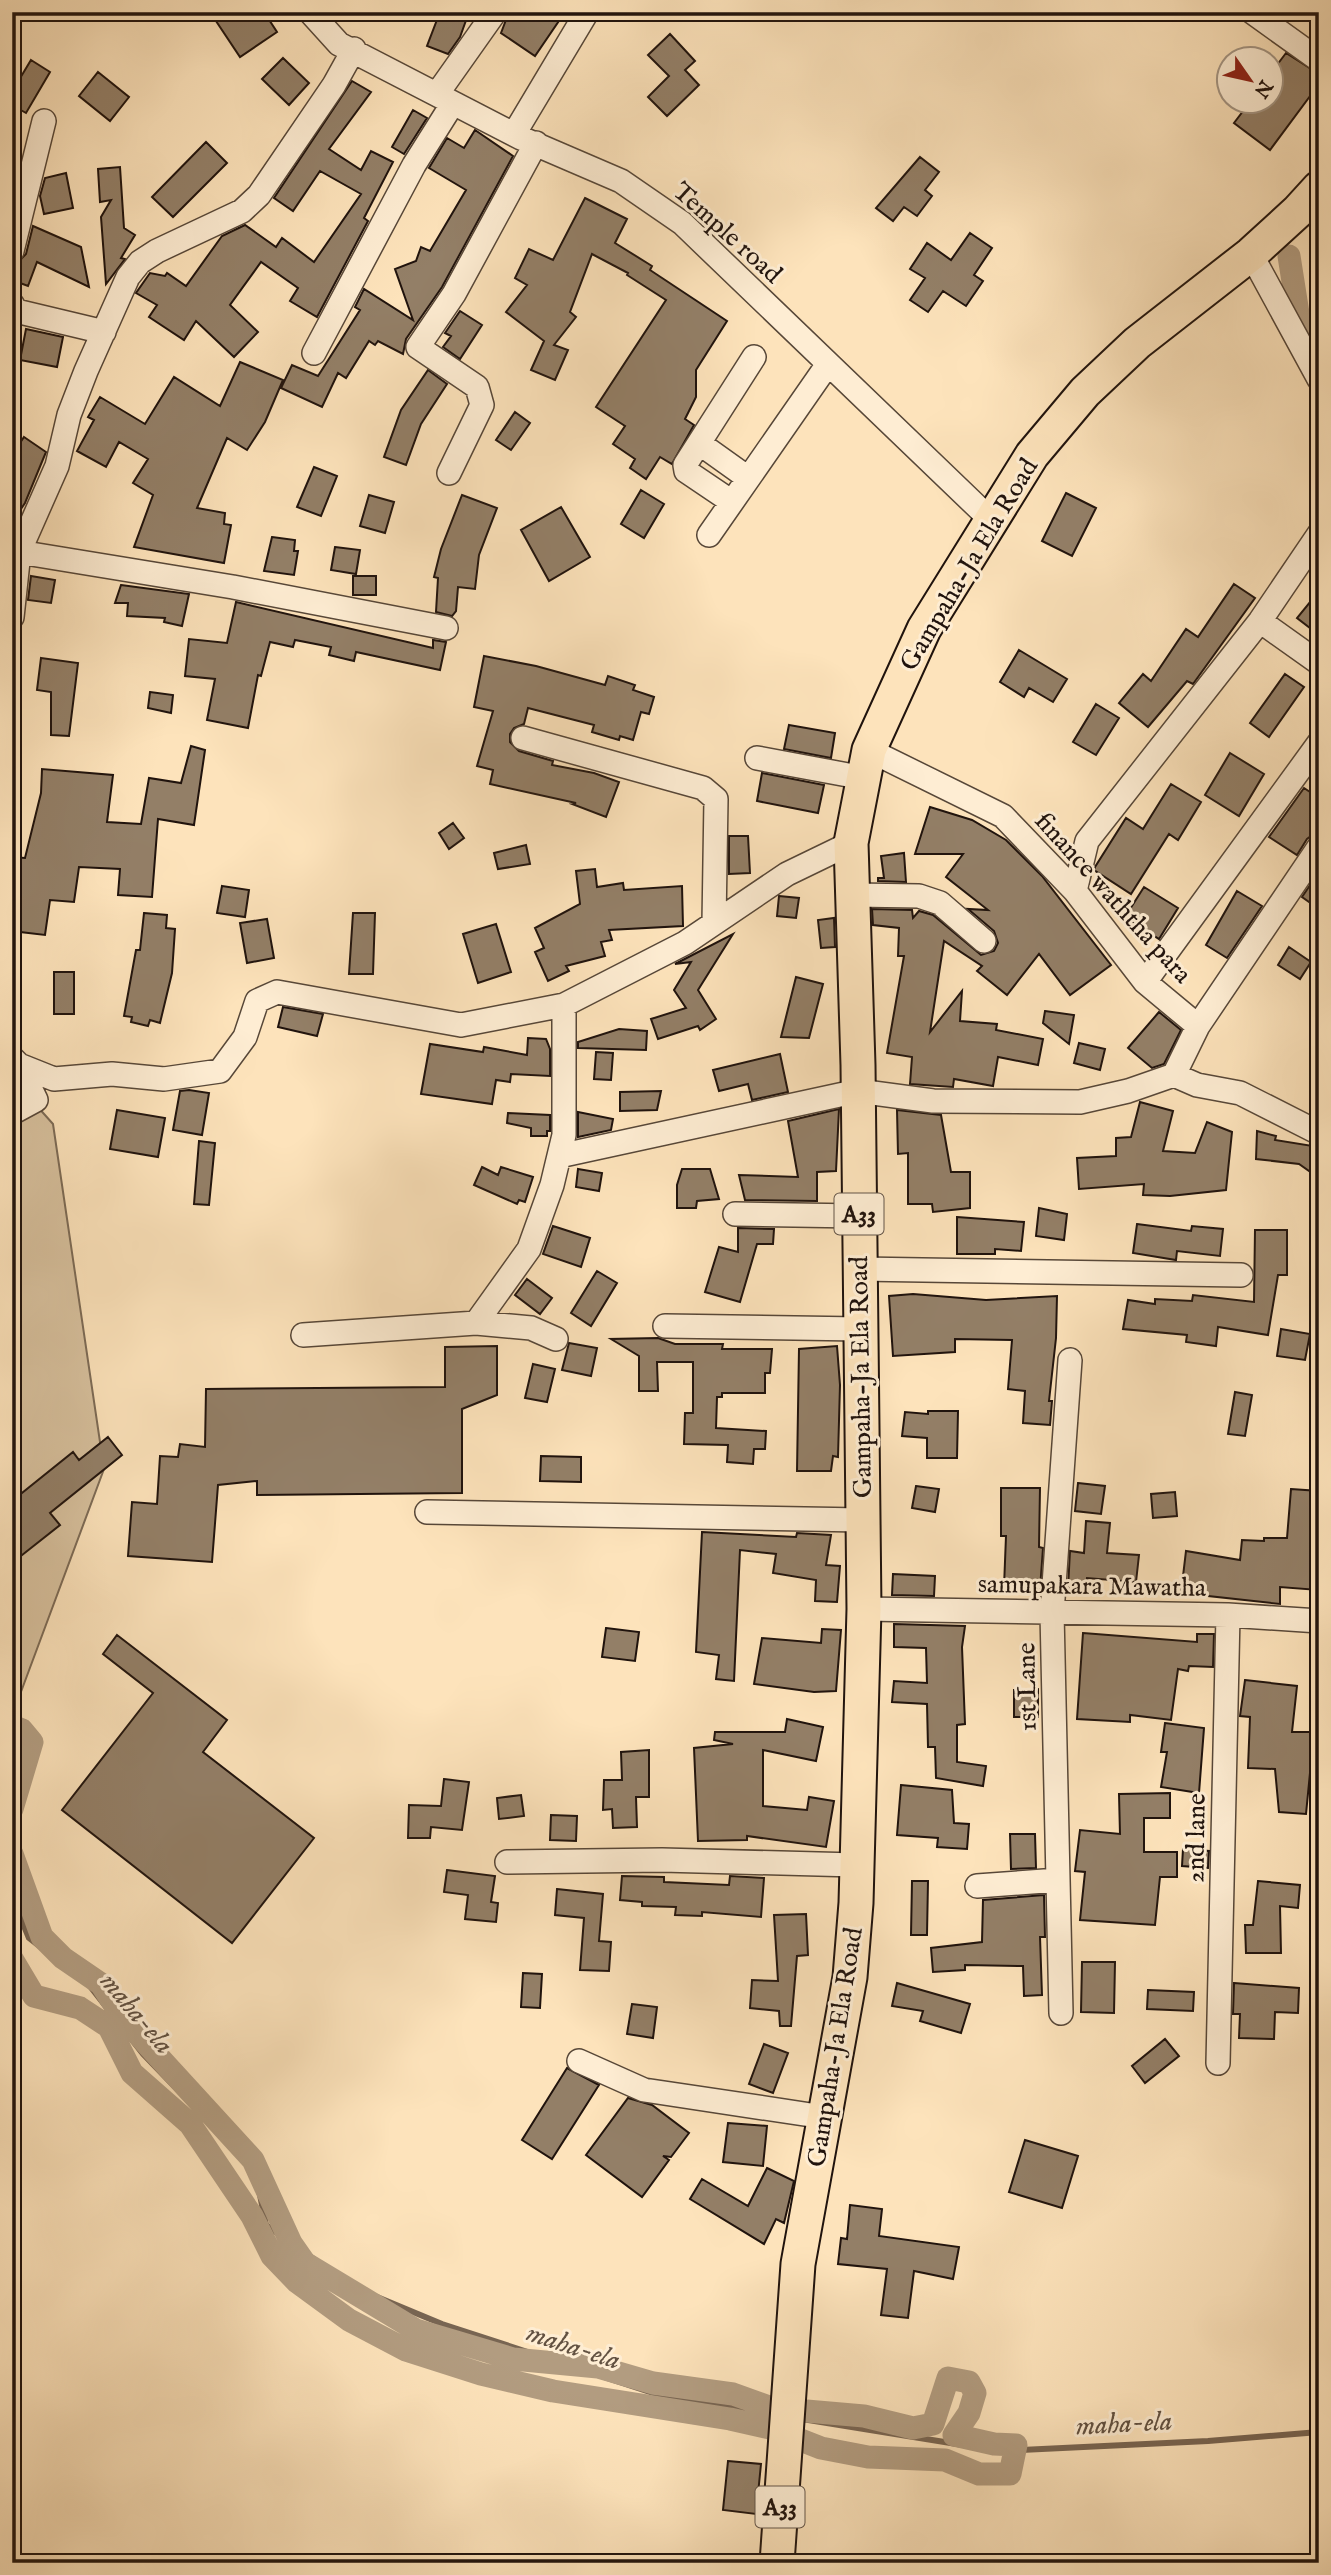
<svg xmlns="http://www.w3.org/2000/svg" width="1331" height="2575" font-family="'IM FELL English',serif">
<style>
.green{fill:#d7c09d;stroke:#7c6a55;stroke-width:2}
.lines{fill:none;stroke-linecap:round;stroke-linejoin:round}
.stream{stroke:#786552;stroke-width:6}
.canal{stroke:#b29c80;stroke-width:23}
.building{fill:#937f67;stroke:#20130d;stroke-width:2}
.minor-casing{stroke:#574738;stroke-width:26}
.highway-casing{stroke:#20130d;stroke-width:37}
.minor{stroke:#feedd3;stroke-width:23}
.highway{stroke:#fde3bb;stroke-width:33}
.labels{text-anchor:middle;stroke-width:6;stroke-linejoin:round;paint-order:stroke}
.shield{fill:#feedd3;stroke:#635448;stroke-width:2}
.shield-label{font-size:24px;font-weight:bold;fill:#20130d}
.street-label{font-size:26px;fill:#20130d;stroke:#feedd3}
.water-label{font-size:28px;font-style:italic;fill:#625141;stroke:#feedd3}
</style>
<rect width="100%" height="100%" fill="#fde3bb"/>
<filter id="stains"><feTurbulence type="fractalNoise" baseFrequency=".00286" numOctaves="4"/><feColorMatrix values="0 0 0 0 .2 0 0 0 0 .09 0 0 0 0 .02 0 0 0 .5 -.17"/></filter>
<radialGradient id="worn" r=".72"><stop offset=".6" stop-color="#630" stop-opacity="0"/><stop offset="1" stop-color="#630" stop-opacity=".3"/></radialGradient>
<path class="green" d="M12,1078L53,1124L104,1469L12,1716Z"/>
<g class="lines">
<path class="stream" d="M12,1734L20,1736L12,1755
M12,1897L29,1938L89,1985L143,2054L255,2170L266,2225L353,2287L442,2324L659,2395L778,2415
M796,2418L1000,2451L1208,2441L1319,2432"/>
<path class="canal" d="M1289,256L1300,326L1311,343
M12,1726L22,1730L32,1742L12,1809
M12,1854L42,1937L63,1958L101,1984L123,2018L253,2160L291,2243L305,2263L416,2330L513,2359L598,2367L653,2383L733,2394L772,2408L864,2416L913,2428L933,2424L948,2378L969,2382L975,2393L969,2413L954,2435L994,2444L1016,2445L1010,2474H979L945,2460L868,2457L821,2448L770,2428L730,2419L553,2391L481,2374L406,2350L349,2320L297,2282L272,2256L252,2216L190,2124L132,2073L109,2027L80,2008L34,1996L12,1959"/>
</g>
<path class="building" d="M229,12H264L277,32L240,57L216,21Z
M440,12H469L460,37L448,54L427,46Z
M509,12H565L535,56L501,33Z
M670,34L695,61L685,70L699,85L667,116L648,97L669,76L648,55Z
M1286,53L1319,74V84L1270,150L1234,123L1250,102H1271V73Z
M283,58L309,83L289,105L262,79Z
M31,60L50,72L26,113L12,105V76L19,80Z
M98,72L129,97L110,121L79,96Z
M352,81L371,92L329,149L361,170L371,151L393,162L364,218L368,221L317,317L290,301L298,288L261,262L230,305L258,332L234,357L196,321L184,340L149,317L157,305L136,293L150,273L165,276L167,273L186,286L222,236L245,225L276,247L282,238L314,262L361,194L320,171L293,211L274,198Z
M413,110L427,118L404,154L392,147Z
M475,130L513,156L442,287L406,339L403,354L378,341L375,345L369,341L346,378L338,373L322,407L281,388L292,365L318,376L360,310L355,307L364,289L413,320L395,269L416,261L421,247L430,251L466,190L429,168L447,138L464,148Z
M206,142L227,163L173,217L152,197Z
M920,157L939,172L925,190L932,196L917,216L904,207L893,221L876,208Z
M120,167L124,228L135,235L121,258L125,259L106,284L101,217L111,200L100,202L98,169Z
M66,173L73,208L44,214L40,196L45,178Z
M585,198L627,219L615,243L652,266L650,270L727,321L696,370V397L685,419L694,425L672,464L660,457L646,479L630,468L635,459L613,444L625,426L596,407L666,300L627,275L628,273L592,254L570,312L576,317L554,345L568,350L555,380L531,370L544,341L506,312L527,285L515,278L529,249L553,260Z
M33,226L81,247L89,287L37,262L28,286L12,280L15,265L26,254Z
M970,233L992,248L974,275L983,281L966,306L943,291L928,312L910,300L925,278L910,269L927,243L951,260Z
M460,311L482,325L460,359L443,347L451,336L445,333Z
M26,329L63,337L57,367L20,360Z
M240,362L283,380L265,422L247,450L227,438L197,508L225,513L224,524L231,525L224,563L134,547L153,495L133,483L148,459L119,442L106,467L77,451L94,420L88,417L100,397L145,424L174,377L220,406Z
M428,370L447,384L421,424L406,465L384,457L401,410Z
M515,412L530,423L511,450L496,440Z
M24,437L46,452L25,503L12,522V455Z
M314,467L337,476L321,516L297,507Z
M641,490L664,504L644,538L621,524Z
M1066,493L1096,508L1072,556L1042,541Z
M369,495L394,502L385,533L360,526Z
M462,495L497,508L479,555L475,589L458,587L456,611L452,616L436,612L438,578L434,577L441,549Z
M561,507L590,557L549,581L521,530Z
M272,537L295,540L294,551H298L294,575L264,571Z
M335,547L360,550L356,574L331,570Z
M31,576L55,580L51,603L28,600Z
M353,576H376V595H353Z
M1234,584L1255,598L1193,684L1187,681L1148,727L1119,703L1143,674L1151,681L1186,629L1198,637Z
M121,585L189,594L182,626L164,622L165,618L127,616L128,603H115Z
M1319,591V635L1297,618Z
M236,602L433,648V640L446,642L440,670L356,652L354,661L329,655L331,647L295,640L293,647L270,642L261,676L258,675L248,728L207,720L215,679L185,676L189,639L227,643Z
M1019,650L1067,679L1053,702L1029,688L1024,697L1000,682Z
M484,656L536,666L605,685L608,676L635,685L633,690L654,697L649,714L641,712L633,740L620,736L619,740L592,732L594,725L528,708L524,724L514,728L510,734V742L519,751L553,761L552,765L594,773L619,782L606,817L572,804L576,803L490,784L493,770L477,766L493,711L474,707Z
M41,658L78,663L69,736L51,735V692L37,690Z
M1285,674L1304,687L1269,737L1250,723Z
M150,692L173,695L171,713L148,708Z
M1096,704L1119,718L1096,755L1073,742Z
M789,725L835,733L831,758L784,749Z
M191,746L205,750L194,825L158,819L152,897L118,895L120,869L79,867L74,902L50,900L45,935L12,931V857L25,858L41,793L42,769L113,775L107,822L141,824L149,778L181,783Z
M1230,753L1264,774L1239,816L1205,795Z
M762,773L824,785L818,813L757,801Z
M1171,784L1201,802L1178,840L1169,834L1131,894L1094,870L1095,867L1126,818L1143,829Z
M1304,788L1319,798V830L1307,839L1297,855L1269,837Z
M930,807L972,820L1006,840L1042,876L1111,965L1070,995L1039,954L1007,995L977,971L982,966L944,941L930,1032L962,991L960,1021L997,1024L996,1030L1043,1039L1038,1065L998,1057L993,1086L954,1079L953,1087L910,1084L912,1057L887,1053L904,956H898L899,928L873,925L872,909L912,910L913,918L919,911L933,915L981,955L994,951L998,943L994,931L968,909L988,910L946,877L963,854H915Z
M453,823L464,838L449,849L439,833Z
M729,836H748L750,873L729,874Z
M526,845L530,864L498,869L494,853Z
M904,853L906,882L878,881V878H884L881,856Z
M595,869L597,887L623,883L624,890L682,886L683,926L609,930L612,940L601,942L605,956L566,966L569,971L548,981L535,952L544,948L535,928L580,904L576,871Z
M1319,872V909L1302,897Z
M222,886L249,890L245,917L217,913Z
M1144,887L1178,908L1159,939L1125,917Z
M1237,891L1262,906L1227,958L1206,945Z
M779,896L799,898L796,918L777,916Z
M144,913L167,915L166,928L175,929L172,973L160,1023L150,1020L148,1026L131,1022L132,1017L124,1016L136,950H140Z
M353,913H375L373,974H349Z
M834,918L835,947L821,948L818,920Z
M267,919L274,958L247,963L240,923Z
M496,924L511,972L478,983L463,934Z
M733,934L698,990L716,1019L700,1030L698,1026L658,1039L651,1019L686,1008L674,990L691,962L675,964Z
M1289,947L1311,962L1300,979L1278,965Z
M54,972H74V1014H54Z
M796,977L823,984L809,1038L781,1037Z
M283,1007L323,1014L317,1036L278,1027Z
M1045,1011L1074,1015L1069,1044L1043,1023Z
M1159,1012L1181,1030L1164,1064L1152,1068L1128,1048Z
M619,1029L647,1031L646,1050L578,1048V1042Z
M528,1038L546,1039L550,1049V1076L511,1074L510,1082L496,1080L492,1104L421,1094L430,1044L483,1052L484,1047L527,1055Z
M1079,1043L1105,1049L1100,1070L1074,1063Z
M596,1052L613,1053L611,1080L594,1079Z
M780,1054L788,1092L752,1100L748,1084L719,1091L713,1070Z
M189,1090L209,1093L202,1135L173,1130L180,1091Z
M661,1091L657,1110L620,1111V1092Z
M1140,1102L1173,1111L1163,1151L1195,1153L1207,1122L1232,1132L1226,1190L1170,1196L1143,1195L1144,1184L1079,1189L1077,1158L1116,1156V1138L1131,1137Z
M839,1109L836,1171L817,1172V1201L745,1200L739,1175L798,1177L788,1121Z
M117,1110L165,1118L158,1157L110,1149Z
M897,1110L941,1115L951,1172H970V1208L933,1212L932,1204H908V1153L898,1154Z
M578,1112L613,1119L611,1130L578,1137Z
M508,1113L550,1115V1131H547V1136H531V1128L507,1123Z
M1257,1131L1276,1136L1275,1140L1319,1147V1178L1299,1164L1256,1159Z
M199,1141L215,1143L209,1205L194,1204Z
M482,1167L498,1175L501,1167L533,1177L525,1202L519,1200L517,1204L474,1185Z
M578,1169L602,1173L599,1191L576,1187Z
M682,1169H710L719,1199L697,1201L696,1208H677V1185Z
M1039,1208L1067,1214L1064,1240L1036,1236Z
M957,1217L1024,1222L1021,1251L995,1249V1254H957Z
M1137,1224L1191,1231L1192,1226L1223,1229L1220,1256L1177,1251L1176,1260L1133,1253Z
M553,1226L590,1238L581,1267L543,1254Z
M738,1228L774,1229L773,1244H757L740,1302L705,1292L719,1247L738,1252Z
M1255,1230H1287V1275H1278L1268,1335L1218,1327L1216,1346L1186,1342L1187,1335L1123,1329L1128,1300L1155,1304V1299L1192,1301L1193,1295L1254,1302Z
M597,1271L617,1283L591,1326L571,1313Z
M527,1279L552,1298L540,1314L515,1295Z
M913,1294L986,1300L1057,1296L1056,1338L1049,1401H1052L1050,1425L1023,1423L1025,1391L1008,1389L1012,1340L955,1339V1352L893,1356L889,1296Z
M1281,1329L1310,1334L1305,1360L1277,1356Z
M658,1338L675,1344H723L722,1349H772L770,1373H765V1393H722V1397H717L716,1428L766,1431L765,1449H754L753,1464L727,1462L728,1445L684,1444L685,1413H693V1362H657L658,1391H639V1356L611,1339Z
M569,1343L597,1348L591,1376L562,1370Z
M497,1346V1395L462,1409V1493L257,1495V1481L218,1485L212,1562L128,1556L132,1502L157,1504L160,1456L178,1457L180,1444L205,1447L206,1389L445,1387V1347Z
M837,1346L840,1385L838,1457L833,1456L831,1471H797L799,1349Z
M533,1364L555,1369L547,1402L525,1398Z
M1235,1392L1252,1395L1245,1436L1228,1434Z
M928,1411H958L957,1458H927V1438L902,1436L905,1412L928,1414Z
M108,1437L122,1455L50,1513L60,1525L12,1563V1501L73,1452L79,1460Z
M541,1456L581,1457V1482L540,1481Z
M1078,1483L1105,1486L1101,1514L1075,1511Z
M916,1486L939,1489L935,1512L912,1508Z
M1001,1488H1040L1039,1547L1043,1548L1040,1589L1004,1587L1006,1536H1001Z
M1291,1489L1319,1491L1318,1590L1280,1587V1604L1181,1593L1186,1551L1240,1560L1242,1540L1264,1541V1538H1287Z
M1175,1492L1177,1516L1153,1518L1151,1494Z
M1086,1521L1110,1523L1107,1553L1139,1555L1136,1582L1087,1578L1086,1591L1068,1588L1070,1551L1084,1553Z
M702,1532L796,1537L797,1533L831,1535L826,1565L840,1566L837,1602L815,1601L816,1580L773,1573L776,1554L740,1550L734,1681L716,1679L719,1655L696,1652Z
M893,1574L935,1576L934,1596L892,1595Z
M894,1624L965,1626L962,1647L965,1724L957,1725V1762L986,1766L983,1786L936,1778L935,1747H928L927,1704L892,1702L894,1681L927,1683L926,1648L894,1647Z
M606,1628L639,1632L635,1661L602,1657Z
M822,1629L841,1630L836,1691L814,1692L754,1684L762,1638L821,1643Z
M1083,1633L1197,1642V1634H1214L1213,1667L1189,1666L1188,1671L1178,1669L1171,1720L1130,1715V1722L1077,1719Z
M117,1635L227,1720L203,1752L314,1838L232,1943L62,1810L153,1693L103,1654Z
M1245,1680L1297,1686L1292,1732H1314L1306,1814L1279,1812L1275,1769L1248,1768L1250,1717L1240,1716Z
M1038,1689V1717H1014V1690Z
M787,1719L823,1727L816,1761L763,1750V1806L807,1810L809,1797L834,1801L826,1847L747,1836V1840L698,1841L694,1748L733,1744L714,1740L715,1732H785Z
M1165,1723L1204,1728L1199,1793L1161,1787L1167,1752H1161Z
M649,1750V1797H636L637,1827L613,1828L612,1809L603,1810L604,1780H622L621,1752Z
M444,1779L469,1782L462,1830L431,1827L430,1838H408L409,1805L441,1806Z
M901,1785L952,1790L954,1823L969,1824L967,1849L937,1847L938,1838L897,1835Z
M1170,1793V1818H1144V1852H1177V1877H1160L1155,1925L1080,1920L1085,1872L1075,1871L1080,1830L1120,1834L1119,1794Z
M521,1795L524,1816L499,1819L497,1798Z
M551,1815L577,1816L576,1841L550,1840Z
M1010,1834H1035L1036,1868L1011,1869Z
M1183,1849L1209,1851L1208,1868L1182,1866Z
M447,1870L495,1876L491,1902L498,1903L496,1922L465,1919L468,1895L444,1892Z
M622,1876L664,1877V1882L729,1885L730,1876L764,1878L761,1917L702,1912V1916L675,1915L676,1907L642,1906V1902L620,1900Z
M912,1881H928L927,1935H911Z
M1258,1881L1300,1885L1298,1908L1280,1906L1281,1953H1246L1245,1925H1253Z
M557,1889L603,1894L599,1941L611,1942L609,1971L580,1970L584,1918L555,1915Z
M1044,1895L1045,1937H1040L1042,1995L1024,1996L1023,1966L965,1965V1970L933,1972L931,1948L982,1942L983,1900Z
M806,1914L808,1955L797,1956L791,2026H780L779,2011L750,2008L752,1980L778,1981L774,1915Z
M1082,1962H1115L1114,2013L1081,2012Z
M523,1973L542,1974L540,2008L521,2007Z
M897,1983L970,2004L961,2033L920,2021L923,2011L892,2006Z
M1234,1983L1299,1988L1298,2013L1275,2012L1274,2039L1239,2038L1240,2014H1233Z
M1148,1990L1194,1992L1193,2011L1147,2009Z
M632,2004L657,2007L653,2038L627,2034Z
M1165,2039L1179,2056L1145,2083L1132,2066Z
M764,2044L788,2053L773,2093L749,2084Z
M567,2068L599,2085L552,2159L522,2140Z
M628,2098L652,2105L689,2133L671,2157L663,2156L669,2160L642,2197L586,2155Z
M728,2123L767,2126L763,2166L723,2162Z
M1025,2140L1078,2156L1062,2208L1009,2192Z
M767,2168L794,2181L784,2223L776,2219L764,2244L690,2199L702,2179L748,2206Z
M850,2205L882,2209L879,2236L959,2247L953,2279L914,2271L908,2318L881,2315L887,2269L838,2264L841,2238L847,2239Z
M728,2461L761,2464L756,2514L723,2510Z"/>
<g class="lines">
<defs>
<path id="minor" d="M310,12L339,44L521,138L621,181L682,223L990,519
M1252,12L1319,60
M437,94L495,12
M514,134L587,12
M12,251L44,121
M1251,254L1319,379
M12,304L16,311L104,332
M314,353L414,165L453,103
M754,357L685,465L686,471L732,502L828,364
M699,443L748,478
M449,473L482,405L477,387L418,347L454,294L536,143
M709,535L732,502
M12,543L19,552L233,587L446,628
M12,617L19,552L57,466L69,415L86,371L128,277L140,262L157,251L242,211L259,195L334,85L354,49
M1260,621L1319,663
M523,738L703,788L716,799L714,923
M869,750L1003,816L1075,891L1145,982L1198,1026
M757,758L864,778
M1075,891L1087,841L1260,621L1319,534
M854,895L919,896L940,903L984,941
M1145,982L1319,743
M12,1058L19,1065L54,1079L112,1074L164,1079L220,1071L245,1037L257,1001L277,992L461,1025L564,1005L685,943L787,874L851,843
M1174,1075L1198,1026L1319,847
M12,1113L36,1100L19,1065
M559,1156L858,1091L933,1101L1080,1102L1128,1091L1174,1075L1197,1085L1240,1093L1319,1133
M735,1214L859,1216
M859,1269L1241,1275
M476,1323L531,1328L556,1339
M665,1326L860,1329
M303,1335L476,1323L529,1249L552,1185L564,1135V1005
M427,1512L862,1520
M864,1609L1228,1615L1319,1621
M507,1862L662,1860L856,1865
M977,1886L1058,1880
M1061,2013L1052,1613L1070,1360
M579,2061L644,2090L824,2117
M1218,2063L1228,1615"/>
<path id="highway" d="M777,2563L798,2264L850,1977L856,1903L864,1609L858,1065L851,843L869,750L924,629L1032,455L1085,392L1137,343L1251,254L1298,211L1319,188"/>
</defs>
<use href="#minor" class="minor-casing"/>
<use href="#highway" class="highway-casing"/>
<use href="#minor" class="minor"/>
<use href="#highway" class="highway"/>
</g>
<g class="labels">
<g class="shield">
<rect x="834.5" y="1193.5" width="49" height="41" rx="5"/>
<rect x="755.5" y="2486.5" width="49" height="41" rx="5"/>
</g>
<g class="shield-label">
<text x="859" y="1222">A33</text>
<text x="780" y="2515">A33</text>
</g>
<g class="street-label">
<text transform="translate(728 232) rotate(42)" y="9">Temple road</text>
<text transform="translate(968 564) rotate(-59)" y="9">Gampaha-Ja Ela Road</text>
<text transform="translate(1114 897) rotate(48)" y="9">finance waththa para</text>
<text transform="translate(860 1377) rotate(-91)" y="9">Gampaha-Ja Ela Road</text>
<text transform="translate(1092 1585) rotate(1)" y="9">samupakara Mawatha</text>
<text transform="translate(1026 1687) rotate(-91)" y="9">1st Lane</text>
<text transform="translate(1195 1838) rotate(-89)" y="9">2nd lane</text>
<text transform="translate(834 2047) rotate(-81)" y="9">Gampaha-Ja Ela Road</text>
</g>
<g class="water-label">
<text transform="translate(138 2012) rotate(50)" y="10">maha-ela</text>
<text transform="translate(574 2345) rotate(18)" y="10">maha-ela</text>
<text transform="translate(1124 2422) rotate(-3)" y="10">maha-ela</text>
</g>
</g>
<rect width="1331" height="2575" fill="none" stroke="#fde3bb" stroke-width="42"/>
<rect x="14" y="14" width="1303" height="2547" fill="none" stroke="#20130d" stroke-width="3.5"/>
<rect x="21" y="21" width="1289" height="2533" fill="none" stroke="#20130d" stroke-width="2"/>
<g transform="translate(1250 80) rotate(124)"><circle r="33" fill="#feedd3" stroke="#a59684" stroke-width="2"/>
<path d="M0-5L12 26L0 18L-12 26Z" fill="#8f2418"/>
<text y="-10" font-size="19" font-weight="bold" text-anchor="middle" fill="#20130d">N</text>
</g>
<rect width="100%" height="100%" filter="url(#stains)"/>
<rect width="100%" height="100%" fill="url(#worn)"/>
</svg>
